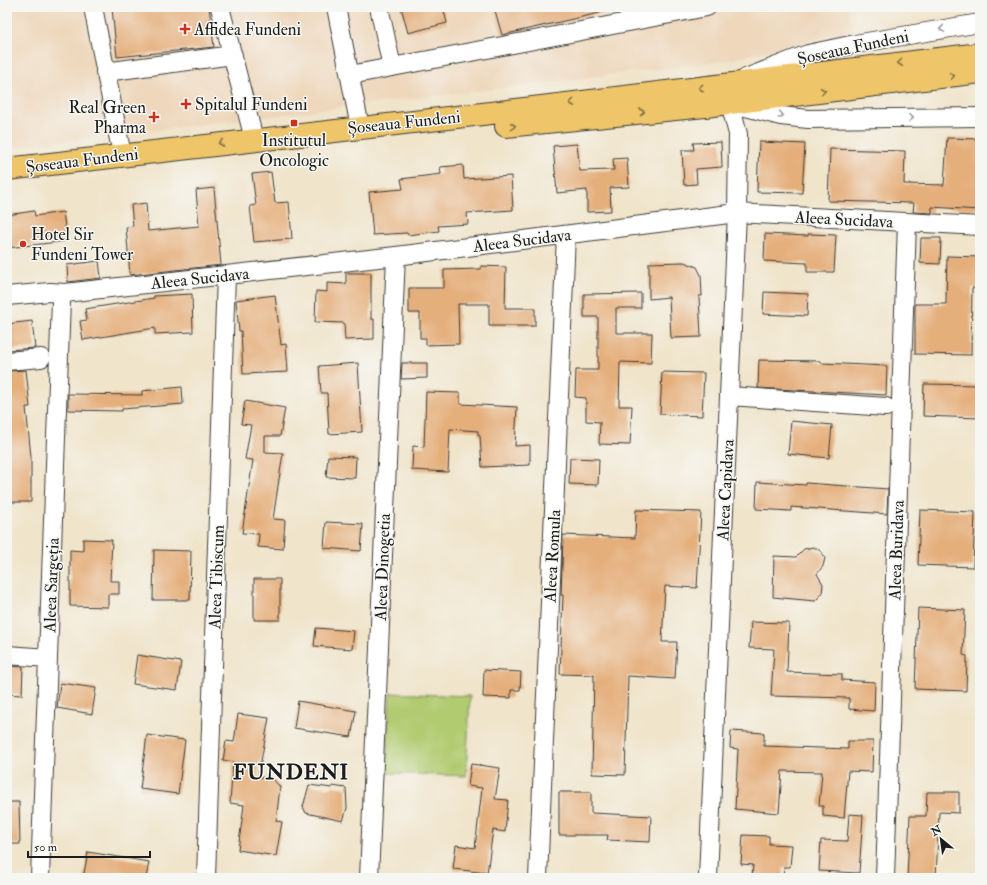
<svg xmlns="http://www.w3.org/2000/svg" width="987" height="885" font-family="'IM FELL Double Pica',serif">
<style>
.built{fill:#eed7bb}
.green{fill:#b1cb70;stroke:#667446}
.building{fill:#e5af7b}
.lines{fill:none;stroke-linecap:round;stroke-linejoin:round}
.minor-casing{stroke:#3c3a36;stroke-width:20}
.major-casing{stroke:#3c3a36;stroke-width:24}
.minor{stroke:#fff;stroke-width:18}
.major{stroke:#eec569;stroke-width:22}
.oneway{stroke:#999}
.oneway2{stroke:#857042}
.poi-dot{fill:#c8321e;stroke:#f6f6f2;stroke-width:1.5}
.labels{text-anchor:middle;stroke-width:3;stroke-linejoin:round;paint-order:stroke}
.poi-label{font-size:17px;fill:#1c1c1c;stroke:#f6f6f2;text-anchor:start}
.street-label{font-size:17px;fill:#1c1c1c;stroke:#f6f6f2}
.district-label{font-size:21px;font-weight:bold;letter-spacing:1px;fill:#1c1c1c;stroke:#f6f6f2}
</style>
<rect width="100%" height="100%" fill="#f6f6f2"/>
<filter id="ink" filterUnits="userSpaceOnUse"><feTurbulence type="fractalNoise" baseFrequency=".025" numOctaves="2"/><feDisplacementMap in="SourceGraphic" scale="8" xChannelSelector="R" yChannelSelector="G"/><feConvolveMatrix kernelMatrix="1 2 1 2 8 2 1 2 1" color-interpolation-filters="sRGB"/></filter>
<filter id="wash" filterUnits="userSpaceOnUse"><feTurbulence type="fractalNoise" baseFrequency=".012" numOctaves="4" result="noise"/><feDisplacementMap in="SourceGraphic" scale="16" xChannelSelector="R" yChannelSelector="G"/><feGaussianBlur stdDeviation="0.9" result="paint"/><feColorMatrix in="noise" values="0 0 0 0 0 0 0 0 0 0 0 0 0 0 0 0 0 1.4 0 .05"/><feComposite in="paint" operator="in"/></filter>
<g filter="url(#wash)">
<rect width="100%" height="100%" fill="#f0e4ca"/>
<path class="built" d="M7,7H848L853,31L723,61L7,148Z"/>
<path class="green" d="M390,693L470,696L466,776L386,773Z"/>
<g id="blocks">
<path class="building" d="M125,7H209L214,47L117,57L112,8Z
M401,7H443L447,23L408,33Z
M494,7H513L514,10L525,7H603L604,12L502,35Z
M947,138L980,139L979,210L932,207V213L913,212L914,203L828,201L830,149L905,151L904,184L944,185Z
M721,142L722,167L696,169L697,184L684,185L682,150H694L693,143Z
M759,142L805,144L802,193L757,192Z
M577,144L580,171L614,170L613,159L627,158L629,187L610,188L611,211L587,212V190L557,193L553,146Z
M463,165L464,179L511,176L513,210L467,213L468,224L438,226L439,231L408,235L407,233L373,235L369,192L403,189L401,179L441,174L440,167Z
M271,172L275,203L289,202L292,239L254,242L250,206L256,205L252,174Z
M214,188L221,265L130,275L126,227L133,226L131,205L146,203L148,231L199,226L196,190Z
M34,211L35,216L63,212L67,241L7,248V215Z
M765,234L808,236V234L836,235L834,272H807V263L764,261Z
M921,238H941L940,264L920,263Z
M947,256L980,257V288H972L971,355L915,354V304H946Z
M99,261L101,278L68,282L67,265Z
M684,262L697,267L701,275L702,296H699L701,337L671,338L669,297L649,299V263Z
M481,266L506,267L505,308H535V326H489V304H458L459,344L426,345V338H420V313H409V288H444V270L481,269Z
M346,273H371V319H374V339L345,340L344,323L315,322L316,291L327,292V283L346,284Z
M764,292L808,294L807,316L763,314Z
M641,293V308H616V333H652L651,363L620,362L619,406H632L630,445L599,444L600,422L586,421V398L575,397L576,370H598V317H584V294Z
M192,294L193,332L155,334V328L83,340L80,321L87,320L85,309L154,298V296Z
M275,295L281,345L286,344L288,372L243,374L241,331H239L236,300Z
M32,321L35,348L7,350V324Z
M759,360L821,361V363L887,366L886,395L758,388Z
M358,363L362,432L329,434L327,393H321L319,366Z
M402,363H427V378L401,379Z
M26,370L30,407H26L31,457V502H7V371Z
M662,372L704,373L702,416L660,414Z
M924,384L980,385L979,418L923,416Z
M182,387L183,404L122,409V411L68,410V394L142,395V391Z
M426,392L460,393V404L517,407L515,446L530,445V465L482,467L480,436L478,435V431L450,429L448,472L412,470L413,446L424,447Z
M245,401L285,408L280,436H265V452L283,453L273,519L285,520L283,549L258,547L259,534L242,533L253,460L245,459L251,425L241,424Z
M791,421L832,425L829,458L788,454Z
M328,456L356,457L355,478L326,477Z
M570,458L599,459L598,485L569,484Z
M757,482L806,485V483L888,489L887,514L791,507V511L756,509Z
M636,510L701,512L697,588L665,586L662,642H677L675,679L628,676L625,775L592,774L594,675L560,674L563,595H561L563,535L635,538Z
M920,510L975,512L973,567L918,565Z
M326,522L363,524L361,551L324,548Z
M83,539L112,540L110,581H119V594H108V607L70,606V550L83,551Z
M813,547L821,551L825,558L823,566L817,574L823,584L822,594L815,601L773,597L774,556L796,557L804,549Z
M154,550L191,551L190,600H153Z
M254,579H280V620H254Z
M918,608L965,610L963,655L967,656L966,691L915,689Z
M751,622L789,623L787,672L842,674V680L875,682L874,711L849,709V698L771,696L774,649L749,648Z
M316,628L354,631L352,649L314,646Z
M137,655L181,662L177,690L133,684Z
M7,666L23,667L22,695L7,694Z
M484,670L521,672L520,690H511V698L483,697Z
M60,683L96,688L92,714L57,708Z
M298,701L356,711L351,737L294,728Z
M238,714L269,718L258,777L273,779L280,787L276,821L282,822L276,856L238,850L244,805L230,803L233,762L223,761L226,741L234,742Z
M731,731L764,733V746L848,749V741H873L872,772L848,771L844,818L823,816V806H819L822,772L782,771L779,813L735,809L738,749L730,748Z
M147,735L185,740L178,794L140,789Z
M471,764L500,768L495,799L508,800L505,832L493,830L487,873L453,869L456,845L475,848L482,788L468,786Z
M309,785L332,788V786L346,788L347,808L343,821L306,813L303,807Z
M559,792H591V813L651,816L650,842L607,840L608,835H559Z
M927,792H959V813L939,812L936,878H907L910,816H926Z
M7,802H19L20,844H7Z
M849,814L863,815L859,873L819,871L821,840L847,841Z
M743,835L769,836V844L792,845L790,867H784L783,878H752L753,865L741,864Z
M88,852L149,862L146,878H83Z"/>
</g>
</g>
<g filter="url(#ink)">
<use href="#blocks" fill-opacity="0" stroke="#3c3a36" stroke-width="1"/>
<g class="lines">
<defs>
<path id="minor" d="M93,7L122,155
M220,7L254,139
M336,7L360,127
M379,7L392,67
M105,72L233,55
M350,75L707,7
M746,78L808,54L855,44L980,23
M7,296L50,292L65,293L396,256L737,213L980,226
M7,361L41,358
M729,396L886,407
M7,655L48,658
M40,878L61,300L65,293
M206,878L226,275
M369,878L396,256
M538,878L566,235
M708,878L737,213L738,134L730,103L781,116L808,119L980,117
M885,878L907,222"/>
<path id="major" d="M506,126L705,106L980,72
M7,169L508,111L980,54"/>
</defs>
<use href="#minor" class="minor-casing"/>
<use href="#major" class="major-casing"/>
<use href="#minor" class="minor"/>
<use href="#major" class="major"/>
</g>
<defs><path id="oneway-chevron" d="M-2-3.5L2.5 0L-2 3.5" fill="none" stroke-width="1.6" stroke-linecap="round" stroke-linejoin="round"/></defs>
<g class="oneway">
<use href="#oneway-chevron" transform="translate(942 29) rotate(171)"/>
<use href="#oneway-chevron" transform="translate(781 115) rotate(11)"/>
<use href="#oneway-chevron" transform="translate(911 118) rotate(-1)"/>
</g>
<g class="oneway2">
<use href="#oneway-chevron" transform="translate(900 63) rotate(173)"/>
<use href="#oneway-chevron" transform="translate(952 76) rotate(-7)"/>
<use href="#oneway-chevron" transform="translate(701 88) rotate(173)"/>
<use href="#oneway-chevron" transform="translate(823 91) rotate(-7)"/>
<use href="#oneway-chevron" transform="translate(572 103) rotate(173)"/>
<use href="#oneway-chevron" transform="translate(642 112) rotate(-6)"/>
<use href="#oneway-chevron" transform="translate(513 126) rotate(-6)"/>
<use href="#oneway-chevron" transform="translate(221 143) rotate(173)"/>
</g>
</g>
<g class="poi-dot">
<path d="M183 23h4v4h4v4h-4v4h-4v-4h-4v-4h4z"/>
<path d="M184 98h4v4h4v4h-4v4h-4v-4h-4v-4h4z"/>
<path d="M152 111h4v4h4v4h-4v4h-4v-4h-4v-4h4z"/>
<rect x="290" y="119" width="8" height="8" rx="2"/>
<circle cx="23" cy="244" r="4"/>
</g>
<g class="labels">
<g class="poi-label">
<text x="194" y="35">Affidea Fundeni</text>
<text x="195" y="110">Spitalul Fundeni</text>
<text x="146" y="113" text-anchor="end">Real Green<tspan x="146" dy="20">Pharma</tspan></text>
<text x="294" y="146" text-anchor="middle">Institutul<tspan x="294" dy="20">Oncologic</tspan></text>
<text x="31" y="240">Hotel Sir<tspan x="31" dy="20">Fundeni Tower</tspan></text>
</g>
<g class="street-label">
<text transform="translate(853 47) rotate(-12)" y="6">Șoseaua Fundeni</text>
<text transform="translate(404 122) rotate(-6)" y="6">Șoseaua Fundeni</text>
<text transform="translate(82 160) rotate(-7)" y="6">Șoseaua Fundeni</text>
<text transform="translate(844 219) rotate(3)" y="6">Aleea Sucidava</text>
<text transform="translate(522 240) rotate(-7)" y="6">Aleea Sucidava</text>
<text transform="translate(200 278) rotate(-6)" y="6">Aleea Sucidava</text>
<text transform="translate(725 490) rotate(-87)" y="6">Aleea Capidava</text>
<text transform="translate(896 550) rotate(-88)" y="6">Aleea Buridava</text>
<text transform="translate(552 556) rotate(-87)" y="6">Aleea Romula</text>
<text transform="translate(382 567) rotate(-88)" y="6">Aleea Dinogetia</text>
<text transform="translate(216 577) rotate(-88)" y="6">Aleea Tibiscum</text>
<text transform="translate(51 585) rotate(-88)" y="6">Aleea Sargeția</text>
</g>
<g class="district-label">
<text x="291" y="779">FUNDENI</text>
</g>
</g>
<rect width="987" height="885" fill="none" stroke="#f6f6f2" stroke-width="24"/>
<g transform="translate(941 839) rotate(331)" stroke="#f6f6f2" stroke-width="3" paint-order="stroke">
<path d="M0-3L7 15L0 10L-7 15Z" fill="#1c1c1c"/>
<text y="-6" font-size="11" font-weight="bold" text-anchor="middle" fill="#1c1c1c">N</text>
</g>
<path d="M28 851v6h122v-6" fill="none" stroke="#1c1c1c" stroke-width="2"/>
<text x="34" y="851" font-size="12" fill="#1c1c1c" stroke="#f6f6f2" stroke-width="3" paint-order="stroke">50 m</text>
</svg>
